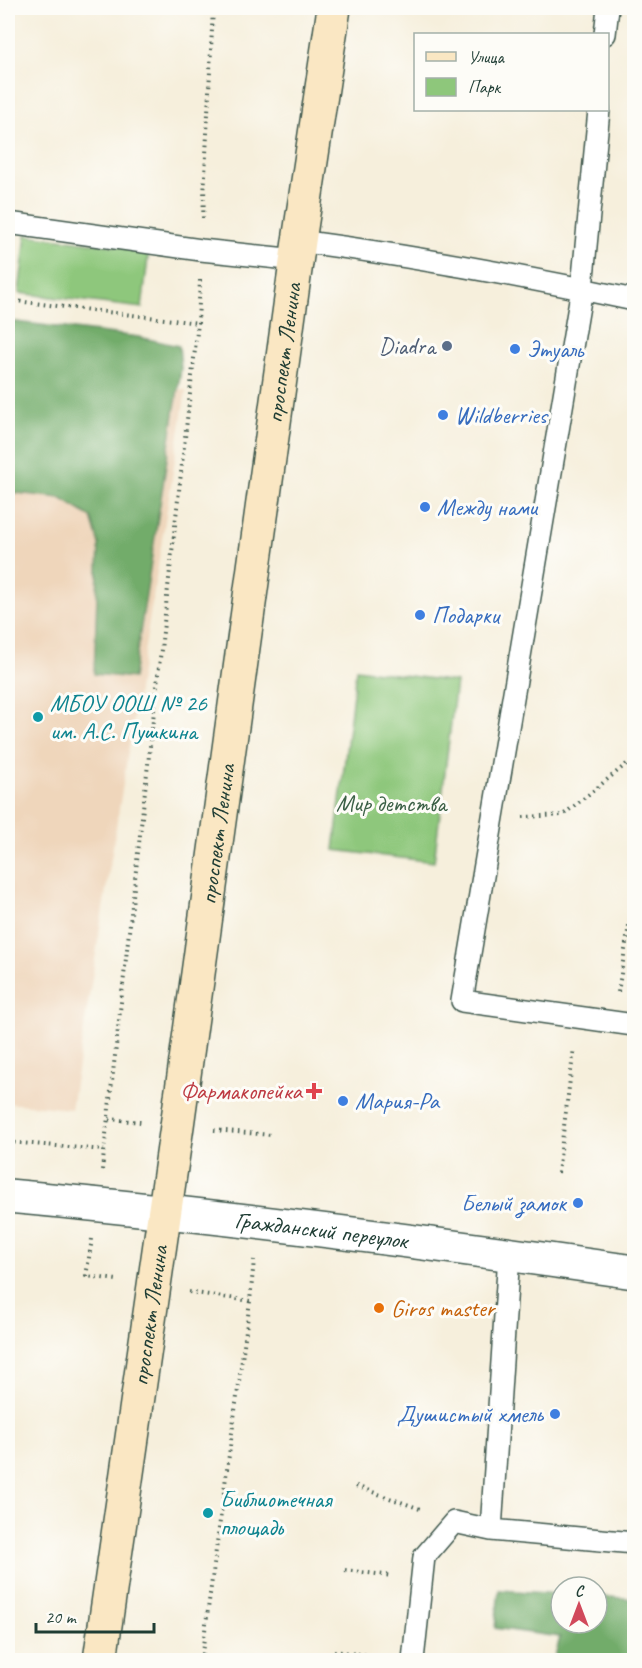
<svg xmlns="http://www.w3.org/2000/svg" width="642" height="1668" font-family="Caveat,sans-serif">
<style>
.built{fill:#efd6bb}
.green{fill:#8ec77b;stroke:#568258;stroke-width:1.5}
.forest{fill:#72ac6b;stroke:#487450;stroke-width:1.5}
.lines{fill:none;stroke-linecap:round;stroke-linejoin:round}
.service-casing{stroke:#3f584d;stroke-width:24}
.tertiary-casing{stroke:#3f584d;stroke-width:36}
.secondary-casing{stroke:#3f584d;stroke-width:36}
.path{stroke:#3f584d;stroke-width:4;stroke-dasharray:1.5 4.5;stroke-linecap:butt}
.service{stroke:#fff;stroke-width:21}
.tertiary{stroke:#fff;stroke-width:33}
.secondary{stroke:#fae7c3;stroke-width:33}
.service-dot{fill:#5c6f8a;stroke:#fdfcf7;stroke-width:2}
.shop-dot{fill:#3f7fe0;stroke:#fdfcf7;stroke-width:2}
.culture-dot{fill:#0f9aa8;stroke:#fdfcf7;stroke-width:2}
.health-dot{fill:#e0444e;stroke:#fdfcf7;stroke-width:2}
.food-dot{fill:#e8710a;stroke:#fdfcf7;stroke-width:2}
.labels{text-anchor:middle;stroke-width:6;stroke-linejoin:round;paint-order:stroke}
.service-label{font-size:24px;fill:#4e5e75;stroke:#fdfcf7;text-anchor:end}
.shop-label{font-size:24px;fill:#366cbe;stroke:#fdfcf7;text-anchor:start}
.street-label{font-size:24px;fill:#1f3d34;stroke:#fdfcf7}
.culture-label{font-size:24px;fill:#0d838f;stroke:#fdfcf7;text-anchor:start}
.park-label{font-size:24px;fill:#3b6046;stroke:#fdfcf7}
.health-label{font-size:24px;fill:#be3a42;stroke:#fdfcf7;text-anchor:end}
.food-label{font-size:24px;fill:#c56008;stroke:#fdfcf7;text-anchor:start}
</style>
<rect width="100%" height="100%" fill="#fdfcf7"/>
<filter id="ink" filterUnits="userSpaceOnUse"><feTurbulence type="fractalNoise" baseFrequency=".0167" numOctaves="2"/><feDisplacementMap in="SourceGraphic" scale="12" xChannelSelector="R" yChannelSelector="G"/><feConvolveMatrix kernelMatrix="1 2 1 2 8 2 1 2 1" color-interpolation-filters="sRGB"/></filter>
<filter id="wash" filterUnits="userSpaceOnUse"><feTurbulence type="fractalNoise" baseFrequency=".008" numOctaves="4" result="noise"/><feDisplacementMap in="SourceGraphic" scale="24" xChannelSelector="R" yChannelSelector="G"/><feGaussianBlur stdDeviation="1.35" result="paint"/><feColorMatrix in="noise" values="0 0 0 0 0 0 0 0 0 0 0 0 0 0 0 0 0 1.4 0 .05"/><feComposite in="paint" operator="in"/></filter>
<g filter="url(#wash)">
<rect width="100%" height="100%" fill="#f6efdc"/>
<path class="built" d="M8,368L186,390L71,1109L8,1103Z"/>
<path class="green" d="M26,235L149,250L142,308L19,293Z
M356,669L456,682L434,862L334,850Z"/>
<path class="forest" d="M8,321L139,337L179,346L181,369L133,678L94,674L99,544L91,517L60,498L8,492Z
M499,1590L561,1594V1623H597V1596L634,1599V1660H554L560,1637L495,1628Z"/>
</g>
<g filter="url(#ink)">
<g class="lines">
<defs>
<path id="service" d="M605,34L608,8
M599,110L582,288L462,1001L634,1025
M8,223L201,250L297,260
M299,241C412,256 523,276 634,300
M491,1530L634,1543
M413,1660L424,1557L454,1522L491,1530L509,1254"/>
<g id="tertiary">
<path id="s1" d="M8,1196C217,1215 426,1242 634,1272"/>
</g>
<g id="secondary">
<path id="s2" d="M100,1660L177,1126L299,241L334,8"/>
</g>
</defs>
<use href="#service" class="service-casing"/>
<use href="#tertiary" class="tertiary-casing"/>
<use href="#secondary" class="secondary-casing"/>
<path class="path" d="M203,218L213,8
M8,300L198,323
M523,817L563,815L634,758
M618,992L634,895
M109,1119L141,1122
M214,1130L271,1135
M8,1142L104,1150
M102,1170L198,323L200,280
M558,1173L574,1048
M92,1239L86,1276L117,1280
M189,1292L250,1301L254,1260
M356,1486L423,1510
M345,1570L392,1576
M334,1651L384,1657
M201,1660L250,1301"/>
<use href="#service" class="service"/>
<use href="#tertiary" class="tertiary"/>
<use href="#secondary" class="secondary"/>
</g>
</g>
<circle class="service-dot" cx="447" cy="346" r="6"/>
<g class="shop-dot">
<circle cx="515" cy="349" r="6"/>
<circle cx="443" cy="415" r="6"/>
<circle cx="425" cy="507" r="6"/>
<circle cx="420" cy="615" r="6"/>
<circle cx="343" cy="1101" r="6"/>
<circle cx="578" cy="1203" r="6"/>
<circle cx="555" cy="1414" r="6"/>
</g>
<g class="culture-dot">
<circle cx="38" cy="717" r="6"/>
<circle cx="208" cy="1513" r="6"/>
</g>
<path class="health-dot" d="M311 1082h6v6h6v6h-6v6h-6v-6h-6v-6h6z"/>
<circle class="food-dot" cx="379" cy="1308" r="6"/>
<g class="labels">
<g class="service-label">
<text x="435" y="354">Diadra</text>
</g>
<g class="shop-label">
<text x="527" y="357">Этуаль</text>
<text x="455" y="423">Wildberries</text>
<text x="437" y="515">Между нами</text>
<text x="432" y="623">Подарки</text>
<text x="355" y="1109">Мария-Ра</text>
<text x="566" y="1211" text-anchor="end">Белый замок</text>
<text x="543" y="1422" text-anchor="end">Душистый хмель</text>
</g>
<g class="street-label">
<text dy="8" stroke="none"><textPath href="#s2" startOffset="1320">проспект Ленина</textPath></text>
<text dy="8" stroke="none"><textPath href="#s2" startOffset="834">проспект Ленина</textPath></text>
<text dy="8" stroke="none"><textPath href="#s1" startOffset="315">Гражданский переулок</textPath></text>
<text dy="8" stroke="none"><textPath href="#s2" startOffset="348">проспект Ленина</textPath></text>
</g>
<g class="culture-label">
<text x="50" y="711">МБОУ ООШ № 26<tspan x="50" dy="28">им. А.С. Пушкина</tspan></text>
<text x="220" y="1507">Библиотечная<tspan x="220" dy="28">площадь</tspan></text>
</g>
<g class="park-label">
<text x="391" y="811">Мир детства</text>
</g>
<g class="health-label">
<text x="302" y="1099">Фармакопейка</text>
</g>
<g class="food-label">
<text x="391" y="1316">Giros master</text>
</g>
</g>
<rect width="642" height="1668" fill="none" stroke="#fdfcf7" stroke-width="30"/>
<rect x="414" y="33" width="195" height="78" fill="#fdfcf7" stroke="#a4b0a9" stroke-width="1.5"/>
<rect x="426" y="52" width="30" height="9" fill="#fae7c3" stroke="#a4b0a9" stroke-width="1.5"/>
<text x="468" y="63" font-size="18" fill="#1f3d34">Улица</text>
<rect x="426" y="78" width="30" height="18" fill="#8ec77b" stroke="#a4b0a9" stroke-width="1.5"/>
<text x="468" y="93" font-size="18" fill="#1f3d34">Парк</text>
<g transform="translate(579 1605)"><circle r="28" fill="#fdfcf7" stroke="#a4b0a9" stroke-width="1.5"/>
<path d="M0-4.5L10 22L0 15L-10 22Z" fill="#d1495b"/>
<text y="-9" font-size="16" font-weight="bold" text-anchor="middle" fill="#1f3d34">С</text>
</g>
<path d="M36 1623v9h118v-9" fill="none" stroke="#1f3d34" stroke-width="3"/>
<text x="45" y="1623" font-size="18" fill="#1f3d34" stroke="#fdfcf7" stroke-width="4.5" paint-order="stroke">20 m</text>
</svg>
